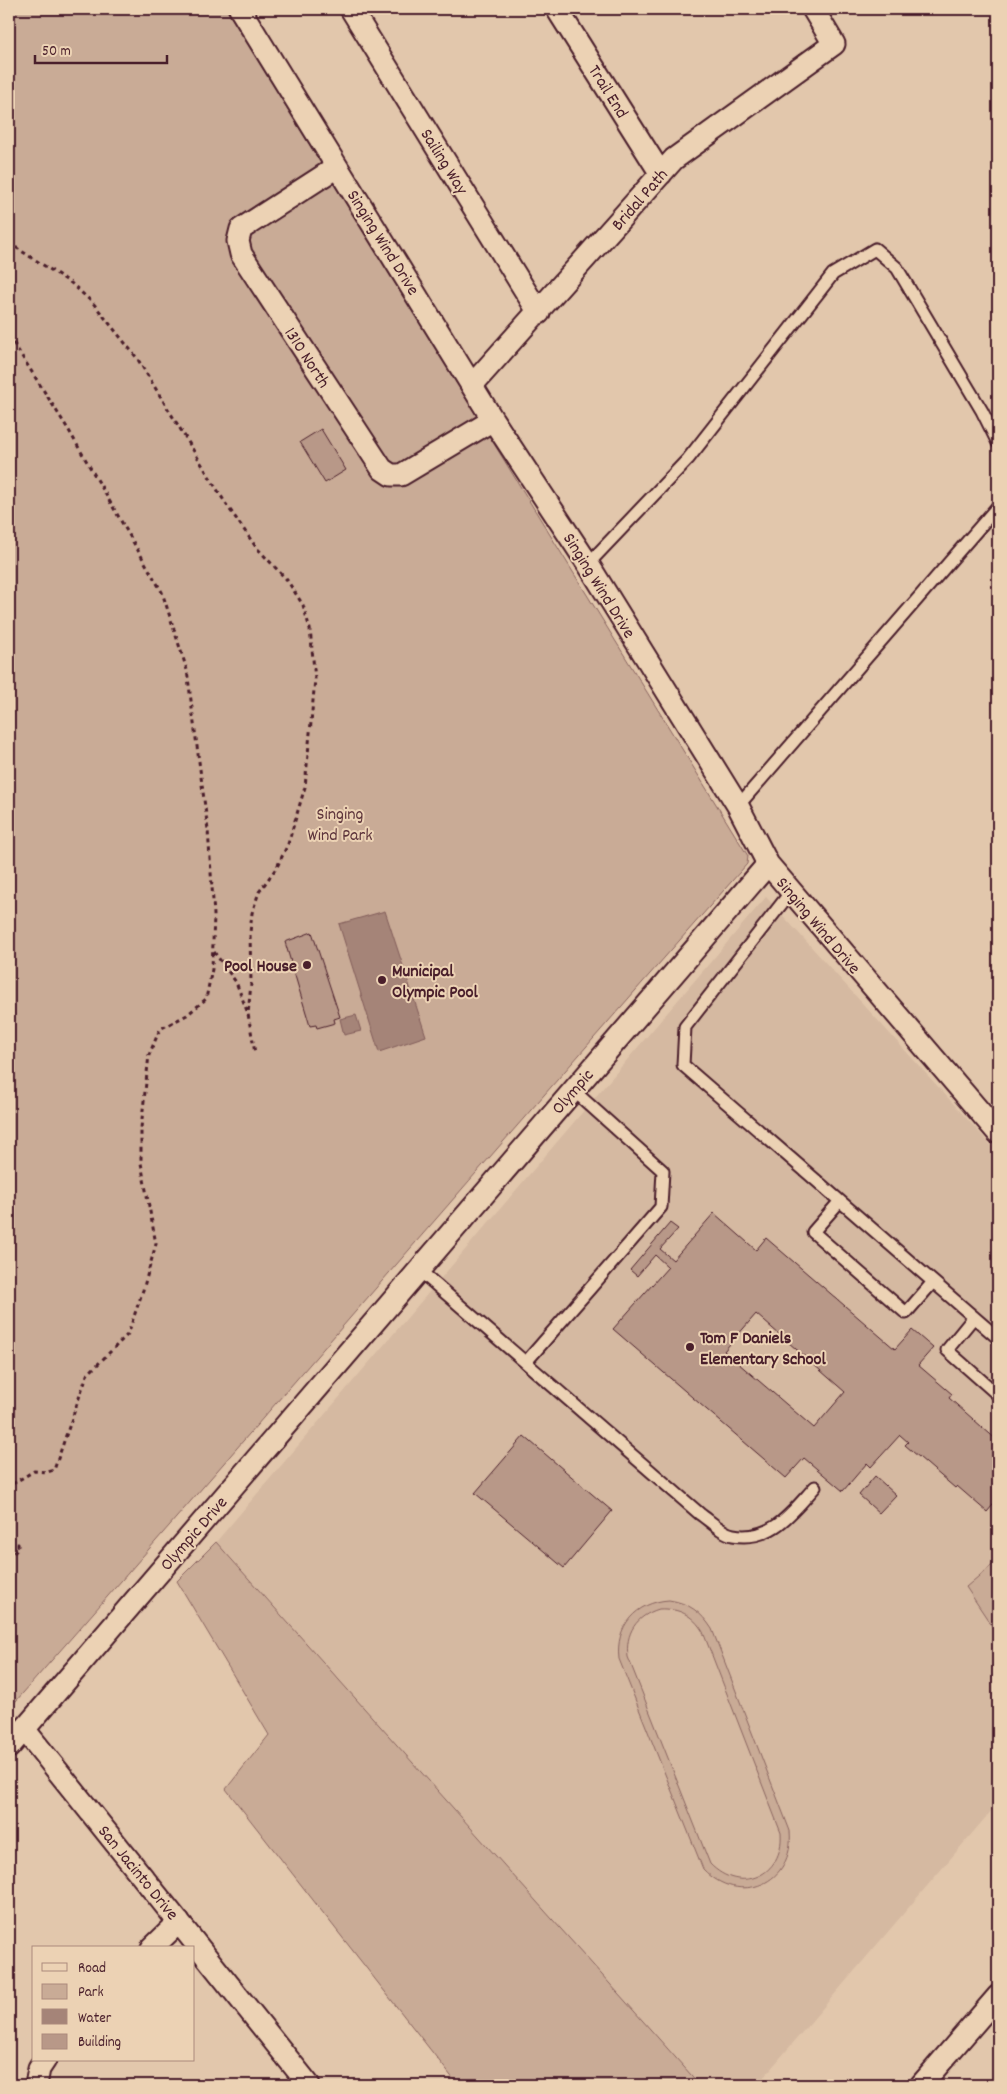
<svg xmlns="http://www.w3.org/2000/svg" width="1007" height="2094" font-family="Dekko,sans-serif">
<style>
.built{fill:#d5b9a1}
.green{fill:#c9ab96;stroke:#8a6560;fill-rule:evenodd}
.water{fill:#a58478;stroke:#815c59}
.building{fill:#b89888;stroke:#4a1f2b;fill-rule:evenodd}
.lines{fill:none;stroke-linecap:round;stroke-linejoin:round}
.lane-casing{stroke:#4a1f2b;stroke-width:15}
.street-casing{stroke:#4a1f2b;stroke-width:25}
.path{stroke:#4a1f2b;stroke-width:3;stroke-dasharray:4 4;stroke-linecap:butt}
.lane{stroke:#ecd2b4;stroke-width:11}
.street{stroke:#ecd2b4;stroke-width:21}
.poi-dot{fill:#4a1f2b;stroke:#ecd2b4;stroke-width:2}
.labels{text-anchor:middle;stroke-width:4;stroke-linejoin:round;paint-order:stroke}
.street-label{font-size:18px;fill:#4a1f2b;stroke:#ecd2b4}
.park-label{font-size:18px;fill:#5d343b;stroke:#ecd2b4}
.poi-label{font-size:18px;font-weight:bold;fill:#4a1f2b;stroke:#ecd2b4;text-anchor:start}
</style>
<rect width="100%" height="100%" fill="#e2c7ac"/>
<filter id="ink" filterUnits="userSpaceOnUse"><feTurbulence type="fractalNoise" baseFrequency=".02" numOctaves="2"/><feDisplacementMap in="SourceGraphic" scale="10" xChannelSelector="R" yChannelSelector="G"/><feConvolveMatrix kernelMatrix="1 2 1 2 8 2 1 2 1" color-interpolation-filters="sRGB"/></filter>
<g filter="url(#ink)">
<path class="built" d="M766,897L998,1153V1803L757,2085H700L216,1542Z"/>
<path class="green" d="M9,9H226L748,856L747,864C499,1144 256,1428 9,1709Z
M216,1542L700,2085H458L226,1789L269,1735L177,1581Z
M998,1560V1635L966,1587Z
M669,1600C689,1603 701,1612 712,1629L790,1831C795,1884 739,1907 703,1869L619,1659C615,1626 636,1602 669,1600ZM659,1609C679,1608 693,1615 703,1632L781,1833C784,1876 740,1895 710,1864L628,1657C625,1633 636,1616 659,1609Z"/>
<path class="water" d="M385,911L426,1036L379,1052L339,924Z
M356,1015L361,1031L344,1035L340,1019Z"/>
<path class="building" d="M321,429L346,470L325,483L300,442Z
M312,932L340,1017L334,1019L335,1023L317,1028L316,1025L310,1026L285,942Z
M714,1213L756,1250L766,1238L895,1349L912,1330L933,1348L918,1365L952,1394L949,1398L998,1441V1499L987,1512L957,1486L955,1488L905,1445L908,1442L900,1435L871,1467L867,1463L843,1491L804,1458L786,1478L613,1329L668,1267L655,1255L637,1276L630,1270L670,1223L678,1229L660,1249L673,1260ZM756,1314L845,1392L814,1428L724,1351Z
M524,1436L612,1511L564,1568L475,1493Z
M875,1476L896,1495L879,1513L859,1495Z"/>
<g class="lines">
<defs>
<path id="lane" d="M588,564L688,459L833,274L875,249L897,268L982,411L998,443
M738,806L998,506
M790,893L685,1027L683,1065L998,1338
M840,1201L813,1232L906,1313L933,1282
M419,1270L700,1514C709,1520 722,1533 733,1535C772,1542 792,1512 815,1487
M974,1317L947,1350L998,1395
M526,1362L661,1207L663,1171L573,1090"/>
<path id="street" d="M240,9L493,420L588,564L738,806L768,864L998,1133
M351,9L539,313
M557,9L661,174
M337,167L241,229L238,241L241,254L382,469L391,475H401L493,420
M473,384L674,159L834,44L813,9
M24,1729L309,2085
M9,1747L768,864
M152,1948L179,1922
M36,2085L39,2069L45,2060
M921,2085L998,1996"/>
</defs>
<use href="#lane" class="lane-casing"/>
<use href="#street" class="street-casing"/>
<path class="path" d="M9,243L71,283L93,303L137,358L226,504L256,547L287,580L303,605L310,629L315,679L305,787L288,844L277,867L259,892L252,913L250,933L251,984L248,1014L255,1053
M9,336L68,429L162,592L187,670L208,830L214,915L212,969L206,999L187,1015L160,1029L149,1055L141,1128V1163L156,1244L143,1290L128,1334L87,1375L54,1470L47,1472L34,1471L9,1486
M214,952L236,982L247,1011
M9,1546L18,1544V1549L9,1557"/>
<use href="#lane" class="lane"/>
<use href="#street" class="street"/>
</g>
</g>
<g class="poi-dot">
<circle cx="307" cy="965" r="5"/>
<circle cx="382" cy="980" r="5"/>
<circle cx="690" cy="1347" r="5"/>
</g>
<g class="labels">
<g class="street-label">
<text transform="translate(609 91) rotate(58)" y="6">Trail End</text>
<text transform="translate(445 161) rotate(58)" y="6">Sailing Way</text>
<text transform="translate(639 199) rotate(-49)" y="6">Bridal Path</text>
<text transform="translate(384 242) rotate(58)" y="6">Singing Wind Drive</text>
<text transform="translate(308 357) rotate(57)" y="6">1310 North</text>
<text transform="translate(600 585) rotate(58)" y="6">Singing Wind Drive</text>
<text transform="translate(819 925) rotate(50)" y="6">Singing Wind Drive</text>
<text transform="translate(572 1091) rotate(-49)" y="6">Olympic</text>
<text transform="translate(193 1533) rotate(-49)" y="6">Olympic Drive</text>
<text transform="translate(139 1872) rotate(51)" y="6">San Jacinto Drive</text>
</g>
<g class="park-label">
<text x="340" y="819">Singing<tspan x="340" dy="21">Wind Park</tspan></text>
</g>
<g class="poi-label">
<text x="297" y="971" text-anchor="end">Pool House</text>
<text x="392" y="976">Municipal<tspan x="392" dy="21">Olympic Pool</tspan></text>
<text x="700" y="1343">Tom F Daniels<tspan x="700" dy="21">Elementary School</tspan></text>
</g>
</g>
<rect width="1007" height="2094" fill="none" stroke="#ecd2b4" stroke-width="30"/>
<rect x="15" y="15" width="977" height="2064" fill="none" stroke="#4a1f2b" stroke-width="2" filter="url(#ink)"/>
<rect x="32" y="1946" width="162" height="115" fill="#ecd2b4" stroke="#ab8a7d"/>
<rect x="42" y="1963" width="25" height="8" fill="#ecd2b4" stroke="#ab8a7d"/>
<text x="78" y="1972" font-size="15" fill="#4a1f2b">Road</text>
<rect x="42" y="1984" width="25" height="15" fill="#c9ab96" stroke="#ab8a7d"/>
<text x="78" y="1996" font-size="15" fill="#4a1f2b">Park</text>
<rect x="42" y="2009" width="25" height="15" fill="#a58478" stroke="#ab8a7d"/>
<text x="78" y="2022" font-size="15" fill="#4a1f2b">Water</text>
<rect x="42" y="2034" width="25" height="15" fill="#b89888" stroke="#ab8a7d"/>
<text x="78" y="2046" font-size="15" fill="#4a1f2b">Building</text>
<path d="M35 55v8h132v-8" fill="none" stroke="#4a1f2b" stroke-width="2.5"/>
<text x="42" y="55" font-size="15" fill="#4a1f2b" stroke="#ecd2b4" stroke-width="4" paint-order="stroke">50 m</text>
</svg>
